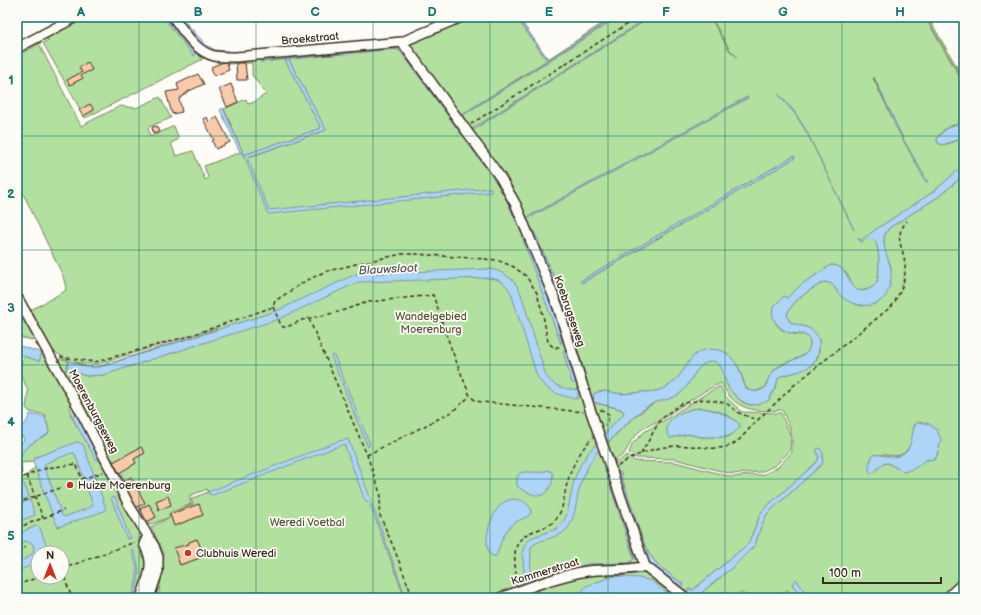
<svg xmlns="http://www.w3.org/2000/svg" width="981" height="615" font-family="'Balsamiq Sans',sans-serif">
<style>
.green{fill:#b2e09f;stroke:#76855e;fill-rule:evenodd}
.water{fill:#add5f8;stroke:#7f91a1;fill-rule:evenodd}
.building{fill:#facaa9;stroke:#3b2a1e}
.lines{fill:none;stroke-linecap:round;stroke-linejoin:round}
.minor-casing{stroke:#3b2a1e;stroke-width:12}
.path{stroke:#3b2a1e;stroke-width:1.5;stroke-dasharray:4 3;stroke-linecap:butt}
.minor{stroke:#fdfcf7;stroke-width:9}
.grid{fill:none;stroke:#0f766e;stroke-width:1;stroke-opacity:0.55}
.poi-dot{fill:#c8321e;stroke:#fdfcf7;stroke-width:1.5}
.labels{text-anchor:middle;stroke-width:3.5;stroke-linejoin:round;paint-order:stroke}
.street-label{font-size:11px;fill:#3b2a1e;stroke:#fdfcf7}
.park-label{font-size:11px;fill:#59583e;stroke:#fdfcf7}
.poi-label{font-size:11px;fill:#3b2a1e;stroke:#fdfcf7;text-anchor:start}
.water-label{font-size:12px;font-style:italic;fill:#585554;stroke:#fdfcf7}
.neatline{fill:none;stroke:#0f766e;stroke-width:1.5}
.grid-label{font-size:13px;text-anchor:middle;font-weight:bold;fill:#0f766e}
</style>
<rect width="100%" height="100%" fill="#fdfcf7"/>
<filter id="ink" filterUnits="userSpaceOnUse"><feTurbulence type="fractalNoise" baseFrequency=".025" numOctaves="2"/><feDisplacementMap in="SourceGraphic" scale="8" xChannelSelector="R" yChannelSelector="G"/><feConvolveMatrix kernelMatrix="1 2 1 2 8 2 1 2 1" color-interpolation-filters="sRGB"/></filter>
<g filter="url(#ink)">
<path class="green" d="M83,17H86L83,18L84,20L90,17H163L194,56L190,46L167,17H170L203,59L85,118L43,43L49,40H47V36Z
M468,17H473L455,26L475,17H516L547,60L461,115L425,66L466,122L463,115L615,19L614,17H640L643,21L472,129L470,127L469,128L471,131L651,17H710L729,50L737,57L730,50L711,17H925L964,84V123C953,124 938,129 937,142C944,149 953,139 964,140V165L933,192L878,228L861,241L858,238L861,242C865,240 869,237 873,239C880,242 880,274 877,281C876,285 872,288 868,289C863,291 854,292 852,285C850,280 853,284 850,279C846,272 839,265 831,265L808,280L787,298L784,297C780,300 775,304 773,308C771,315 776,326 782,330C787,332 794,335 799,335C802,335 803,334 805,335C807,336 809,338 809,339C815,357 791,359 781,365C773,369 767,378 766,387C743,399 746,384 739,368C735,361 726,353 719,350C716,349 712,350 710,350C691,350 689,365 679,377C673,384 665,389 656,391L621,394L604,391L596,403L620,409L624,412L622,417L611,426L602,439L525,219L409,46V44ZM873,78L904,141L927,182L904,141ZM747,97L748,98L528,218L527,216L528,217ZM794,156L795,158L582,283L580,281ZM532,229L561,293L558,296ZM560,301H563L587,381Z
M518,17L548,59L612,17L614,18L548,60Z
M926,17H928L964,79V82Z
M37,41L41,43L39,44L81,126L120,106L136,108L160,97L171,118L148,127L150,137L174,126L179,139L171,143L176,156L193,151L205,180L208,178L204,166L241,152L245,158L255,155L326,130L289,60H285L321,128L244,155L224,109L246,99L248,104L254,102L266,94L252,75V63L228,64L227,63L236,62V60L399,46L505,190L550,294L639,557L638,561L641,567L684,598H406L371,505L405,598H158L163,566L164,554L151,527L170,517L149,525L112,459L108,460L57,360L63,359L68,361V360L50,349L17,293V291L23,302H26L29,311L65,291L66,288L63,276L17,181V56L39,44L38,43L17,53V52ZM216,328L217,329L101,366L88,367L74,362L86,364H98ZM221,337L103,375L87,376L66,370L69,361L85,367H100ZM207,489L208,492L191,499L193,504L169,515V513L191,504L189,496Z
M964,175V579L944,598H809L792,584L803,598H785L791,593L787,590L778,598H750L740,592L733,598H695L734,566L755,545L761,526L767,514L822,464L823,454H818L819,457L817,462L765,508L761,513L748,544L693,590L689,589L687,592L693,598H692L657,572L648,562L605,446C619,431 634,416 651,405C660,399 673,400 681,392C690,384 699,359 713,361C724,362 724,379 728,386C732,393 742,405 751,405C757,404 763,401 769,400C770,395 773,392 775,388C778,383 776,379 781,376C792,373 814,369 818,356C819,354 819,350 819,347C820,340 818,335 813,331C806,325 797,326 790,322L787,315C790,302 813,287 825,282L833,284L837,292L855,304L862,306L880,301L884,297L889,286L891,267L884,249V236L889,228L938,197ZM721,383C735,411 753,412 782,410C790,427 793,433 792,452L778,467L763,475H748L732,477L675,462L635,461L627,455L616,463L608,447L615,461L625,453L631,441L641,430L663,418L705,391ZM915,424H929L937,430C938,440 941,451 935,459L926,460L904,472L888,463L883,464L877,469L870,462L873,455C888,452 902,464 911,443C914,437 912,430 915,424ZM620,472L643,541L649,554L659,566L684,585L654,567L646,557Z
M17,301L39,341L17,337Z
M34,344L41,346L107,468L105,469L113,486L144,536L139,538L149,559L137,598H17V479L25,477L51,452L36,457L33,462L21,463L22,473L17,477V475L19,474V460L21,452L49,430L47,423L45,421L46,415L30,412L26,408L28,391L20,372V367L24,356L39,361L42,349ZM71,405L82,424L78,428L70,414L72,412L69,406ZM38,553H62V577H38Z
M720,386L726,397L742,412L781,413L791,437L790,451L776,465L761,472L732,474L675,459L636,458L629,453L632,444L644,432L666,419L707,393ZM698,408C712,408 733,414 740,427L735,432L728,437H701L689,434L670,438L667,430C669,416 685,410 698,408Z"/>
<path class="water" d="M163,17H167L196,54L194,56Z
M179,17H181L206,45L215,50L228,51V53L213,51L203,46Z
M516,17H518L548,60L614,18L613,17L615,19L463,115L466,123L425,66L461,115L547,61Z
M640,17L644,21L651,17L496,115L473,130L472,129L643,21Z
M393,48L402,52L462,135L401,52L397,49L260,62Z
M285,60H289L326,130L245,158L241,152H240L220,110L223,108L244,155L321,128Z
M874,77L904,141L928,182H926L896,127Z
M778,94L794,111L806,130L854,230L807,133L795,114Z
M747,97L748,98L527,219V216L528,217Z
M959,123H964V140H956L943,145L938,143L937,138L946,129Z
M467,142L484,162L503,191L522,234L504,195L501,190H498L501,189Z
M794,156L795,158L581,283L580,281Z
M248,160L269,210L491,188V192L268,214L246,161Z
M964,165V175L938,197L889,228L886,232C881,242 886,252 889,262C893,271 891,287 886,295C877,310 854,307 842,297C835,292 836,283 825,282C813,287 790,302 787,315L790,322C797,326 806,325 813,331C818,335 820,340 819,347C818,370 799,371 781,376C776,379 778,383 775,388C773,392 771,395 769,400C754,408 745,406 734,394C731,391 728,388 727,384C723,376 722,357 708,362C693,367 691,387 678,395C670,400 660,400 652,404C635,413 620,430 606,444C604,446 601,447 599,450C592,458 587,468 583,478C576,493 577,515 568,528C558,540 541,537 531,547L530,581L531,582L562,570L588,564L628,563L634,559L604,467L605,466L635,558L629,564L591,565L571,569L553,575L531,590L530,598H523L524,592L523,588L524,570L522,553L525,544L531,538L556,529L563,522L567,514L574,480L581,464L591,449L602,439L611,426L623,415L624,412L621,409L593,402L594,393L604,391L621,394L656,391C665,389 674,383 679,376C692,360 693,346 719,350C730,352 739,366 742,377C743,380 743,383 744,386C747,390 753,392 758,391C761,391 764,388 766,387C771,355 812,365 810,342C809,339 808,336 805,335C801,333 795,334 790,333C780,330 768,318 774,307C776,303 781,300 784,296L786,298H787L802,284L831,265C854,265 846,301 871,288C874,286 876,284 877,281C880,274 880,242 873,239C868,237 865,240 861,242L858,238L861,240L878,228L933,192Z
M531,229H533L561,293V295L558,297Z
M526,239C539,273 554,307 562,342L561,344L523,240Z
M489,269C504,271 516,280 521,294L545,373C552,387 564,389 579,390L577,399C559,395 544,392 536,373L511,293C506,283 498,278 487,278L358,282L279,319L103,375L87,376L66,370L69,361L85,367H100L276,311L356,274Z
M560,301H563L587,381H585Z
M17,345L42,353L39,361L17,354Z
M564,350H565L576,383H572L563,351Z
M334,355L370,445L368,447L331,356Z
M17,381C24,393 24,403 17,415Z
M702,408C716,410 727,415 739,423L740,427L733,434L725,437H701L689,434L670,438C657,419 687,408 702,408Z
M74,411H76L100,458L99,460H96L70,413L72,412L74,416L76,415Z
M30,414L45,417L49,431L48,434C38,440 21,447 19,460C18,464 19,468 20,473L17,475V446L24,440L23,437L18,436L17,430C23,428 28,420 30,414Z
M918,422L929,424L937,430L941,440L937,455L935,459L926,460L915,468L904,472L888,463C879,463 878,471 871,474L869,471V465L873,455C881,453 889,459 898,456C917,449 908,431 918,422Z
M348,439L371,500L370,502L366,501L364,498L344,444L213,495L209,494L208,492L336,442Z
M77,442L83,444L106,509L104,511L58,527L53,516L33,462L36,457ZM72,453L75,454L93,505L91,507L64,517L62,515L44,466L46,463Z
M820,448L823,454L822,464L767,514L761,526L755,545L734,566L695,598L687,592L689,589L693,590L748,544L761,513L765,508L817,462L819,457L816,450Z
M548,470L552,472C555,480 550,490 543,495C535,497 523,491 517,486V477L520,473C530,470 537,475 548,470Z
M620,472L643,541L649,554L659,566L684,585L682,587L654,568L646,557L617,473Z
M22,483L24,484L29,497L17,502V485Z
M115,497L130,538L127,539L111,498Z
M513,499C521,499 527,502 531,509V513C526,519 520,519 514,523C504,530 500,544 497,554L496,556H492C481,545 490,513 502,504C505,501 509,500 513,499Z
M30,500L35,515L17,522V505Z
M372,504L406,598H405L370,505Z
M36,526L40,528L49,553H38V563L17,571V559L20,557L24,560L33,553L34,547L32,543L26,541L17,544V536L26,530Z
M133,549C141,569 140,578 133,598H131C138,576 140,572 131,550Z
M614,576L639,578L652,581L674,598H577L586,586Z
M796,579L809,598H803L792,584Z"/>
<path class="building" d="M226,61L229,70L214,76L211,67Z
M88,62L92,70L81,75L83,78L70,85L67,80L82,72L79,67Z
M236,63H245L247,80H237Z
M198,74L204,84L189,91L179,99L182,112L172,114L166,92L179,90L177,84Z
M231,84L238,102L227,107L219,89Z
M90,104L94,110L83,116L79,110Z
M207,117L209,122L217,117L230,142L216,149L212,141L214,140L203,119Z
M157,126L159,132L153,134L152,127Z
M141,447L145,453L134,459L136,463L119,473L113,462Z
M131,477L145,503L135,508L122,482Z
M168,496L171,505L159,510L156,501Z
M149,504L156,517L147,522L140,509Z
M199,504L203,515L174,526L170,514Z
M197,539L201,548L197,549L200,558L180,565L174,548L189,544V542Z"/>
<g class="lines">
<defs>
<path id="minor" d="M173,17C184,31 195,51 214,56C221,57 229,57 236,57L402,42L461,17
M402,42L500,177L516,205L558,307L590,409L645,566L686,598
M17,48L76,17
M17,297L79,408L129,505L154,546L158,557V571L149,598
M141,598C145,585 153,570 149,556C148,552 146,548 144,544L146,540L149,537
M500,598C528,588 557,576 587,571C606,568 627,572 645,566
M947,598L964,582"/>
</defs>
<use href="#minor" class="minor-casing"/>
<path class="path" d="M471,124L632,21L630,17
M273,307L281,325L283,327H287L302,320L338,312L368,302L433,295L451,348L470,396L476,401L482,402L583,412
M309,319L367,455L381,496L379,513L395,551L413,598
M60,357L95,362L186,337L273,307L275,301L304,282L324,272L360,263L402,254H416L497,260L514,267L526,276L537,293L543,315L548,342L554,348L562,346
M600,410L605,411L609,415L608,422L605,425
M641,454L659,422L668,413L681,404L704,399L726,403L739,413L757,420
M367,455L452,412L470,396
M618,466C640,451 665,444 691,446C705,447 717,451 731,445C739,442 745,433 751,427C765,412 780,400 793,386L892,306C900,294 906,280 905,265C904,245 892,239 907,221
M27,476L43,518
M17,479L47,468L76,464L82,479L103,472
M17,503L60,488
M17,528L64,510
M17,551L26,547
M62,569L135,542
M62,571L72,598
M517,582C516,570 512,554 518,543C527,527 550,532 558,516C564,507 564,494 567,484C571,467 580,451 592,438
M17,585L39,577
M543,598L544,592"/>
<use href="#minor" class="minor"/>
</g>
</g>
<path class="grid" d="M139,17V598M256,17V598M373,17V598M490,17V598M608,17V598M725,17V598M842,17V598M17,136H964M17,250H964M17,365H964M17,479H964"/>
<g class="poi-dot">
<circle cx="70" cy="485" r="4"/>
<circle cx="188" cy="553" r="4"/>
</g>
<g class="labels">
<g class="street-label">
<text transform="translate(310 38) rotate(-5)" y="4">Broekstraat</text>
<text transform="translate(570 311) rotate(71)" y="4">Koebrugseweg</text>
<text transform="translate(94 411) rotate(62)" y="4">Moerenburgseweg</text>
<text transform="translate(545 571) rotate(-17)" y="4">Kommerstraat</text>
</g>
<g class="park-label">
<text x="431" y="320">Wandelgebied<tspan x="431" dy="13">Moerenburg</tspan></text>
<text x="307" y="526">Weredi Voetbal</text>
</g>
<g class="poi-label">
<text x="78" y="489">Huize Moerenburg</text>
<text x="196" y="557">Clubhuis Weredi</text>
</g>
<g class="water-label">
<text transform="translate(388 269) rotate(-3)" y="4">Blauwsloot</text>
</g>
</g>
<rect width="981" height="615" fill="none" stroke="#fdfcf7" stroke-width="44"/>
<g transform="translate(50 565)"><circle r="19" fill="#fdfcf7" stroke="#afa8a0"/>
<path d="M0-3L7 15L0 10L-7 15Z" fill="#c8321e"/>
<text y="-6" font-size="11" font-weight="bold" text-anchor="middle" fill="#3b2a1e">N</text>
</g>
<path d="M823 577v6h118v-6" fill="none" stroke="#3b2a1e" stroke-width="2"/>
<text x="829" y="577" font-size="12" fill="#3b2a1e" stroke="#fdfcf7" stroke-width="3" paint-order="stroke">100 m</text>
<rect x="22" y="22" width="937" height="571" class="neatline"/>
<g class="grid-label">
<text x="81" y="16">A</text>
<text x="198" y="16">B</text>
<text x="315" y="16">C</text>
<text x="432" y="16">D</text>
<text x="549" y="16">E</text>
<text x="666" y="16">F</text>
<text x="783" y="16">G</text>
<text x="900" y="16">H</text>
<text x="11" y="84">1</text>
<text x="11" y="198">2</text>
<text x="11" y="312">3</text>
<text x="11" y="426">4</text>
<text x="11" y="540">5</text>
</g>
</svg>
